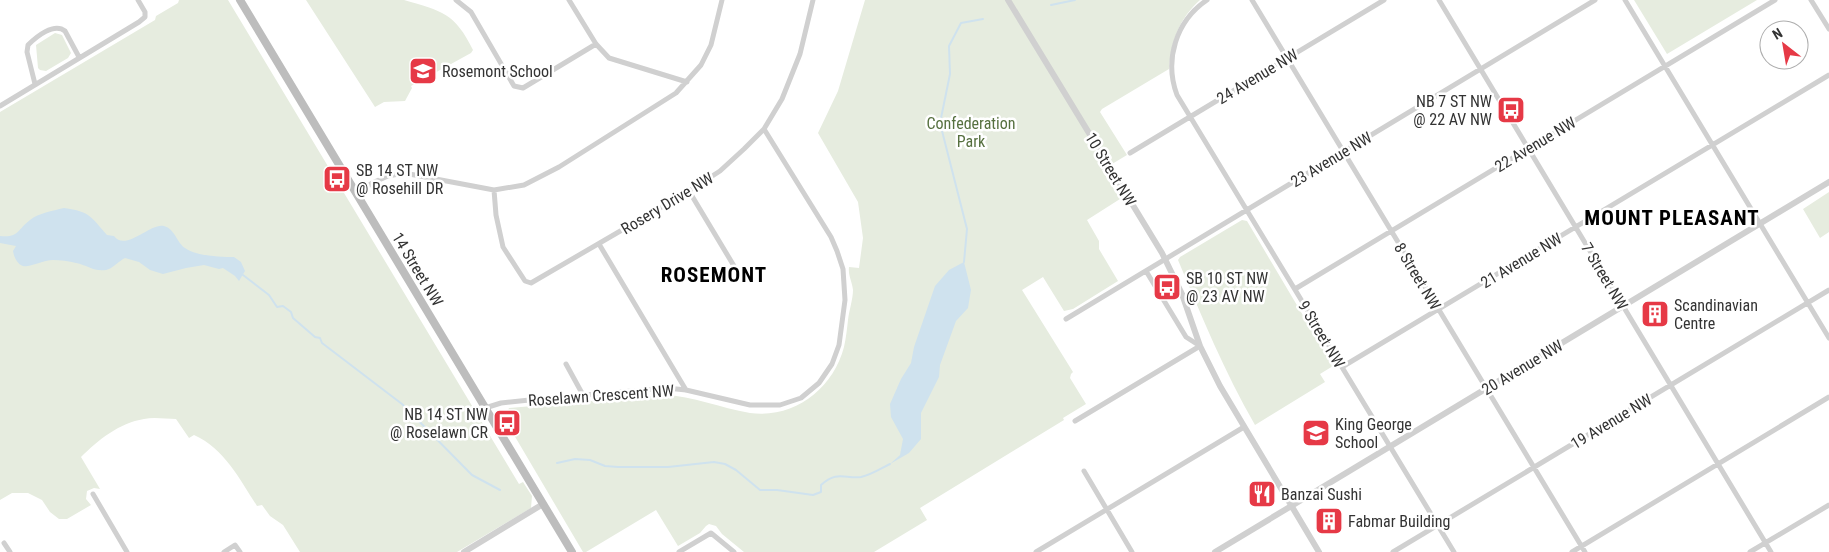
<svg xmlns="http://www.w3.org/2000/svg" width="1829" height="552" font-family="'Roboto Condensed',sans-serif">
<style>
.green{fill:#e6ecdf}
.water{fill:#cfe2ee}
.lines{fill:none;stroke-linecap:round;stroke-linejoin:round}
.stream{stroke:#cfe2ee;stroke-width:2}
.minor{stroke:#d0d0d0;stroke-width:5}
.tertiary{stroke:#d0d0d0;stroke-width:6}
.secondary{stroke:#bdbdbd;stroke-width:8}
.labels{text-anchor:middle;stroke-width:5;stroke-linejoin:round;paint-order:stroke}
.poi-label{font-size:16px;fill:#333;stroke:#fff;text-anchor:start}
.street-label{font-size:16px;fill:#333;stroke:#fff}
.park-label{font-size:16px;fill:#56703f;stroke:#fff}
.district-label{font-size:21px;font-weight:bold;letter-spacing:1px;fill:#000;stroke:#fff}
</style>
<rect width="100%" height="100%" fill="#fff"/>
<path class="green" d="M179,0H228L519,484L523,482L532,496L531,508L457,552H300L283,525L270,516L262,505L257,506C240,480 225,449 194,435L189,438L176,419C166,419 154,417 144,419C119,423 98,440 81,457L100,489L94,488L87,491L86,499L91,505L67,519H59L50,512L42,500L28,493H12L0,500V112L155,20L156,16L178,3Z
M306,0H404C442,11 455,13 473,50L471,53L411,86L412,88L405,101L384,102L375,107Z
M865,0H1200C1179,19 1171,41 1169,69L1102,109L1100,112L1127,155L1102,170L1120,199L1087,220L1099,241V249L1118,281L1073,309L1064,311L1043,277L1022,290L1073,372L1071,374L1070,378L1086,404L1063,418L1064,420L920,508L927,520L874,552H744L722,534L716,526L709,524L706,526L700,533L678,546L656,510L586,552H583L504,418L509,408L664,395C693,396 720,408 750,413C794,419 833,389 844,347C846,338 847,329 848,320C849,311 853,299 853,290C852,281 848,276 849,267L859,268L863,238L858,202L818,133L838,91Z
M1634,0H1757L1667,54Z
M55,33L62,35L71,53L68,58L46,71L40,70L38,68L36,45Z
M1829,192V232L1820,238L1803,209Z
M1242,220L1247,221L1333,366L1320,374L1325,382L1255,425C1224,371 1202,317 1178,260L1180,257Z"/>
<path class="water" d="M64,208C91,212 90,216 107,235L114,236C126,252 151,222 164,226C175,229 177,243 185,248C195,256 221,257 234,257L241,262L245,271L239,281L235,276L223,268L219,269L204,265L186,268L163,274L150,270L139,262L125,258C119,261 112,269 106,270C94,272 87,265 76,263C69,261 60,260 53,260C43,260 29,268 23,266C17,264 14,257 13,251L16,246L0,243V236C19,238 17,230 30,220C39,213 52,211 64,208Z
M964,262L971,290L968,308L956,321L940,365L939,377L921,413V439L909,453L890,464L900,455L903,439L891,417L890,404L901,379L911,363L914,347L935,286L949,270Z"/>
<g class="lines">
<path class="stream" d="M1051,5L1075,0
M964,262L967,229L940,123L950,74L949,46L961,23L983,19
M243,275L269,295L277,307L283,306L291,312L293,318L315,337L320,338L322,343L402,404L472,475L500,490
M557,463L575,459L590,460L605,466L618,467H668L714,462L725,464L736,470L760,490H777L813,495L821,492V485C837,470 845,479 861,477C871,475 882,468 890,464"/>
<path class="minor" d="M456,0L471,12L514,86L523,88L596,44
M569,0L596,44L609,58L687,82
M1207,0C1176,21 1164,60 1177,95L1454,552
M1252,0L1585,552
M1439,0L1771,552
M1625,0L1829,338
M1811,0L1829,29
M35,84L27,52L28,45C36,37 54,22 65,31L79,57
M0,106L139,22L145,17V12L138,0
M1130,153L1384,0
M494,190L496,215L503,247L525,281L531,283L689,191L720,171L744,149L764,129L782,99L800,54L813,0
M689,191L743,281
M358,194L372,183L388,176L404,173L494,190L524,185L559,167L676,93L701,65L711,45L722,0
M599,244L686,390
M1295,289L1775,0
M1066,319L1595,0
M566,364L583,395
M1342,367L1829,75
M485,408L501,403L539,399L667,388L686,390L750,405H780L801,398L819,383L832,364L839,345L845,300L843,269L837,251L831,237L764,129
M1075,421L1200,346L1186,337L1146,271
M1084,471L1132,552
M93,494L127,552
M4,543L10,552
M224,552L235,545L240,552
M679,552L711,533L734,552
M1036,552L1244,427
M1393,552L1829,290
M1572,552L1829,397
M1750,552L1829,505"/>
<path class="tertiary" d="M1008,0L1162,253L1182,294L1200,346L1220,386L1319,552
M464,552L543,504
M1215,552L1829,182"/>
<path class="secondary" d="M240,0L572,552"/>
</g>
<defs>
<symbol id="school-square" viewBox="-11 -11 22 22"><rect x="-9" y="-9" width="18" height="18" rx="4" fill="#e63946" stroke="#fff"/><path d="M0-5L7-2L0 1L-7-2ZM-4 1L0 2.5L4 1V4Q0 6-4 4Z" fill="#fff"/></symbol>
<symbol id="bus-square" viewBox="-11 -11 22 22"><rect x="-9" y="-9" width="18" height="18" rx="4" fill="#e63946" stroke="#fff"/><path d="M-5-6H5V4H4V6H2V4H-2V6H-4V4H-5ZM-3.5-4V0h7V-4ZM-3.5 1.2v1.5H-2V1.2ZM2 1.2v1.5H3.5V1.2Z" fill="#fff"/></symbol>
<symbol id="building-square" viewBox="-11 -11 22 22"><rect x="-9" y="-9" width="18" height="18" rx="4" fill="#e63946" stroke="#fff"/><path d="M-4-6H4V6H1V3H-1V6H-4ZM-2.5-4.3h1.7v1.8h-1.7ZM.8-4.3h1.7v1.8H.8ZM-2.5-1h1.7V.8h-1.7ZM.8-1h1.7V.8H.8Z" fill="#fff"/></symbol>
<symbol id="restaurant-square" viewBox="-11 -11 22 22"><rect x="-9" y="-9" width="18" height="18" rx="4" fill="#e63946" stroke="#fff"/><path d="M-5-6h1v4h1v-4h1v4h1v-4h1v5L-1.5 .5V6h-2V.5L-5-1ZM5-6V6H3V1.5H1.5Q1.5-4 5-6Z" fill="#fff"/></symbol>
</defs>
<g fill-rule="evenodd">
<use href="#school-square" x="407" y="55" width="32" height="32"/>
<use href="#bus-square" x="1495" y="94" width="32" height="32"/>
<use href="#bus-square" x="321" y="163" width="32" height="32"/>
<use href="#bus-square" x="1151" y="271" width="32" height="32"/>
<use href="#building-square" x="1639" y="298" width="32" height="32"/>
<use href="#bus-square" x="491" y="407" width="32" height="32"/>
<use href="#school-square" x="1300" y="417" width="32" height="32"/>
<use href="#restaurant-square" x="1246" y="478" width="32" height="32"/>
<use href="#building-square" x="1313" y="505" width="32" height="32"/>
</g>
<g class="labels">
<g class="poi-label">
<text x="442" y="77">Rosemont School</text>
<text x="1492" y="107" text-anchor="end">NB 7 ST NW<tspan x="1492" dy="18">@ 22 AV NW</tspan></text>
<text x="356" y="176">SB 14 ST NW<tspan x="356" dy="18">@ Rosehill DR</tspan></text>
<text x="1186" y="284">SB 10 ST NW<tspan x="1186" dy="18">@ 23 AV NW</tspan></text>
<text x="1674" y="311">Scandinavian<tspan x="1674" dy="18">Centre</tspan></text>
<text x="488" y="420" text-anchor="end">NB 14 ST NW<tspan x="488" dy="18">@ Roselawn CR</tspan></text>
<text x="1335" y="430">King George<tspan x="1335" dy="18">School</tspan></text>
<text x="1281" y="500">Banzai Sushi</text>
<text x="1348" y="527">Fabmar Building</text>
</g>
<g class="street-label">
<text transform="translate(1257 76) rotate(-31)" y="6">24 Avenue NW</text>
<text transform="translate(1535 144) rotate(-31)" y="6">22 Avenue NW</text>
<text transform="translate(1331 159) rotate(-31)" y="6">23 Avenue NW</text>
<text transform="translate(1111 169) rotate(59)" y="6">10 Street NW</text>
<text transform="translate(667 203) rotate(-31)" y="6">Rosery Drive NW</text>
<text transform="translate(1521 260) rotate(-31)" y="6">21 Avenue NW</text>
<text transform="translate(418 269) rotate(59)" y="6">14 Street NW</text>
<text transform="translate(1418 276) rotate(59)" y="6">8 Street NW</text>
<text transform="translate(1605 276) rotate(59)" y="6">7 Street NW</text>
<text transform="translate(1322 334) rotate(59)" y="6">9 Street NW</text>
<text transform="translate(1522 367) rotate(-31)" y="6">20 Avenue NW</text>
<text transform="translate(601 395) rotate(-4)" y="6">Roselawn Crescent NW</text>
<text transform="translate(1611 421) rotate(-31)" y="6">19 Avenue NW</text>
</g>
<g class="park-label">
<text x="971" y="129">Confederation<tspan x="971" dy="18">Park</tspan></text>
</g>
<g class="district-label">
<text x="1672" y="225">MOUNT PLEASANT</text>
<text x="714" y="282">ROSEMONT</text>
</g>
</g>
<g transform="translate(1784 45) rotate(329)"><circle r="24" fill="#ffffff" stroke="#adadad"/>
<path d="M0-4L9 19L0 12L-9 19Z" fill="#e63946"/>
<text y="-8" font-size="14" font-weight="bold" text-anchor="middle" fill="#333333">N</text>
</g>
</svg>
